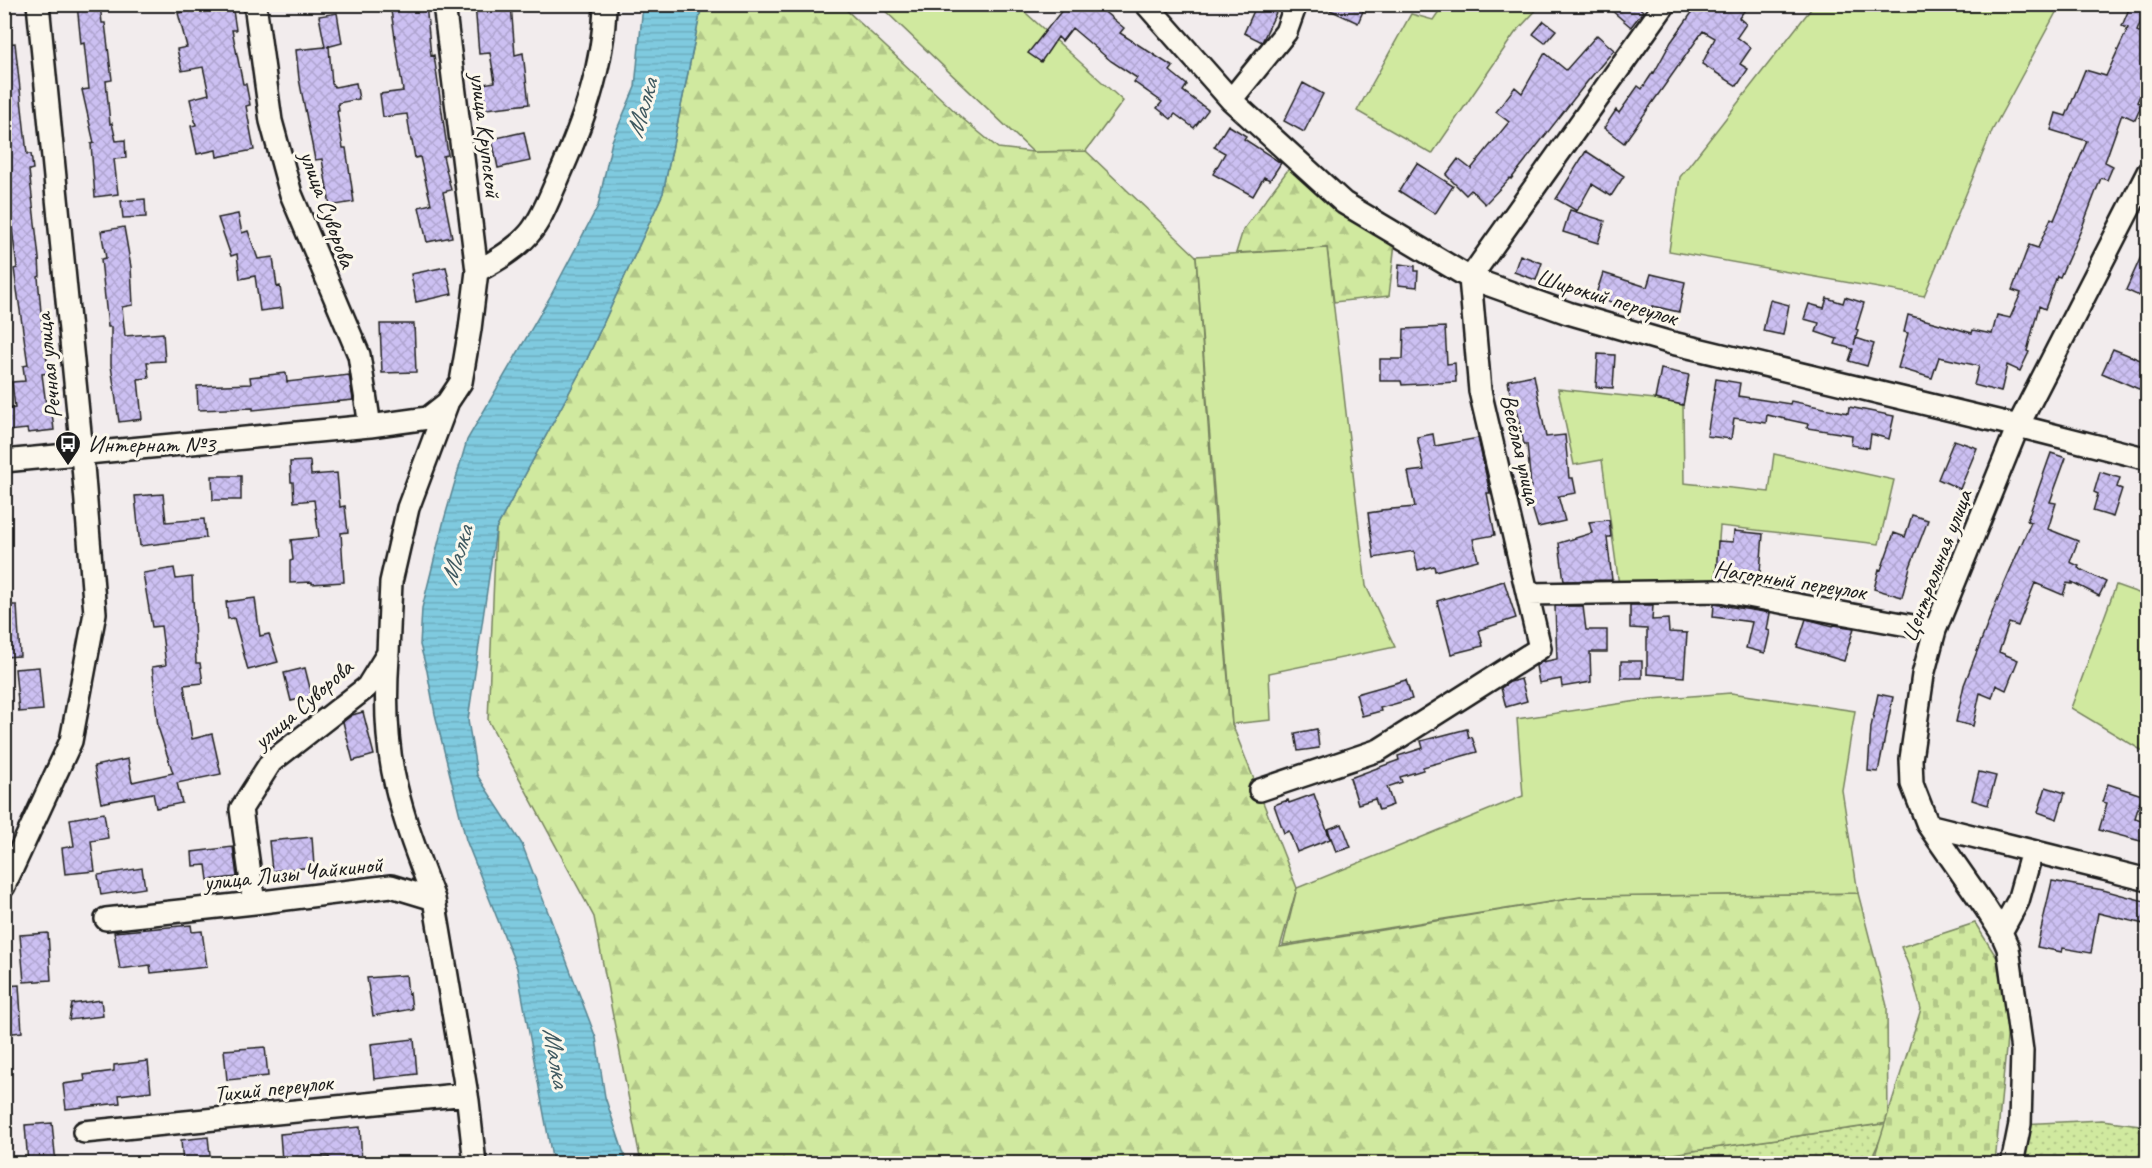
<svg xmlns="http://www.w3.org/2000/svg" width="2152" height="1168" font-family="Caveat,sans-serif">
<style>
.grass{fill:url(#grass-dots);stroke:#76825e;stroke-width:1.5}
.forest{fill:url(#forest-firs);stroke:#76825e;stroke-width:1.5}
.cemetery{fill:url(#cemetery-stones);stroke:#76825e;stroke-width:1.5}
.garden{fill:#d0e99f;stroke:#76825e;stroke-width:1.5}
.water{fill:url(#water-rules);stroke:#578491;stroke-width:1.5}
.building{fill:url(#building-cross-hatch);stroke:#1c1c1c;stroke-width:1.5}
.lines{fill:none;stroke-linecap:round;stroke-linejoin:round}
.minor-casing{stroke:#1c1c1c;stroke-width:26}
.minor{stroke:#fbf7ec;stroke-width:21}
.labels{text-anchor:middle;stroke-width:6;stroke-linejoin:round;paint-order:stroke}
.street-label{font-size:24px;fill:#1c1c1c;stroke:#fbf7ec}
.poi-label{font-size:24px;fill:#1c1c1c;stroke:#fbf7ec;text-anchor:start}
.water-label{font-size:26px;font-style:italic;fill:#3f5960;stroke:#fbf7ec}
</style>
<defs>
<pattern id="grass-dots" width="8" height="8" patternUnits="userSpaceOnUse" patternTransform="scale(1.5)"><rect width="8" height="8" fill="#d0e99f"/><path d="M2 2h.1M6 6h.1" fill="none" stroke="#b2c788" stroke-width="1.8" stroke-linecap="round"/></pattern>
<pattern id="forest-firs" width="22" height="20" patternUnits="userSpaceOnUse" patternTransform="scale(1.5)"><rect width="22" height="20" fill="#d0e99f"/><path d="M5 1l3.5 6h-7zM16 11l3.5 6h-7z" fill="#b2c788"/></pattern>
<pattern id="cemetery-stones" width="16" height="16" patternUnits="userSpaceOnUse" patternTransform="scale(1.5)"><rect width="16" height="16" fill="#d0e99f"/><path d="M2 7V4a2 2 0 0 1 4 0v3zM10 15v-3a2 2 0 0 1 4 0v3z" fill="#b2c788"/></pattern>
<pattern id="water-rules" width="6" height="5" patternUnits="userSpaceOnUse" patternTransform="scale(1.5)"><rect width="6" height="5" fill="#7fcadf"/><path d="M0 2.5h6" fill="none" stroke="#6dadbf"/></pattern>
<pattern id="building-cross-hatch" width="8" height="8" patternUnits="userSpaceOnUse" patternTransform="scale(1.5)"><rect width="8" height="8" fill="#ccc0f2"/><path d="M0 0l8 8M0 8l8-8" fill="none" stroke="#afa4cf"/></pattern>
</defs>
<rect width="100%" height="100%" fill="#f2eced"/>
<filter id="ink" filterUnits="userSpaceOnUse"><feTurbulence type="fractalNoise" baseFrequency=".0167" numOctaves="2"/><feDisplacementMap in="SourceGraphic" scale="12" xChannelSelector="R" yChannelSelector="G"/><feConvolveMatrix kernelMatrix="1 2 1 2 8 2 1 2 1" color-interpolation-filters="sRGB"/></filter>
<g filter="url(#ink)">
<path class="grass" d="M2102,1120L2147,1126V1163L2012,1164L2020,1124Z
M1888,1123L1874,1153V1163L1602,1164Z"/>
<path class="forest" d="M702,5H841L963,119L998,148L1033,152L1086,151L1196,256L1219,577L1232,724L1297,888L1280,947L1580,897L1858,893L1887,1006L1888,1123L1602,1164L641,1163L594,917L488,720L496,529L587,359L663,193Z
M1296,159L1396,234L1389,296L1334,302L1327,248L1236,253L1243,230Z"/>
<path class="cemetery" d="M1975,923L1997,958L2008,1028L1995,1163L1876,1164V1152L1921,1009L1911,972L1901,947Z"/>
<path class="garden" d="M1444,4L1541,5L1515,33L1432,154L1357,111L1411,14L1433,20Z
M879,5H1017L1123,101L1086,151L1033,152Z
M1814,5H2060L1992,131L1924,296L1669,251L1680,177Z
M1327,248L1366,586L1395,647L1269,673L1271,720L1232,724L1196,256Z
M1558,389L1655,399L1683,405L1684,483L1769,492L1774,454L1894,480L1879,544L1720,526L1716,579L1708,591L1620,593L1602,460L1574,465Z
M2116,585L2147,596V751L2141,750L2071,708Z
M1731,693L1855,711L1842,790L1858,893L1580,897L1283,945L1297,888L1523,796L1517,719L1651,699Z"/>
<path class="water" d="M643,5H702L663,193L587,359L496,529L468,720L477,775L522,844L596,1038L605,1097L627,1163H553L517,968L466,840L435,714L427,671L420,645L422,608L444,520L467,440L550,297L598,206L612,141L635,87Z"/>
<path class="building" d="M77,4H100L102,23H105L112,80L106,81L110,124L112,123L116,141L125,140L126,158L114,159L118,194L95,197L91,144L94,143L82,90L89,89L84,43L81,44Z
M232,4L236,30H232L243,84H246L250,105L246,106L254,150L217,157L216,150L197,154L191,126L196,125L190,99L209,94L203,67L182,71L177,49L187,47L178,13Z
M390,4H426L431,56L434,55L448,155L443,156L451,190L443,192L452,237L427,242L419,207L431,204L420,157L415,158L412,141H411L407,114L383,117L380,94L403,91Z
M475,4H511L515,55L523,53L529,104L486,109L483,84L495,82L490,53L479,54Z
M1067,4H1095L1124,28L1120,33L1173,67L1170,71L1187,85L1183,91L1208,110L1194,128L1175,114L1171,119L1157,108L1162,102L1134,82L1137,78L1111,61L1072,28L1062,41L1058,37L1041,62L1028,53Z
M1257,4H1280L1262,42L1244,33Z
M1317,4H1366L1358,23Z
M1604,4H1635L1643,11L1631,27Z
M1698,4H1749L1739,18L1746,24L1737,37L1751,48L1740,64L1748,69L1737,86L1702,64L1715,38L1703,31L1624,143L1604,128L1616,110L1619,113L1638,86L1642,89L1653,72L1654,73L1671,42Z
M2131,4H2148L2137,31L2148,36V79L2137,102L2142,104L2135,120L2122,114L2105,162L2113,166L2107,180L2101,178L2081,230L2060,277L2057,276L2045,309L2039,306L2027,351L2029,352L2020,371L2007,365L2001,392L1974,385L1979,366L1939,357L1932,378L1898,368L1908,333L1904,332L1908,315L1972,333L1973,330L1992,334L1997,315L2010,318L2021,293L2012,290L2029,245L2038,248L2051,218L2054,220L2087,141L2051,130L2056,113L2066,116L2085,70L2106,76L2128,28L2122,26Z
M337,13L342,43L327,47L329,46L332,84L335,87L356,83L359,99L338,103L339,111H337L343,148H346L354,202L330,206L322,159L315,160L299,79L296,50L325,47L319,16Z
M1544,21L1556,30L1545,43L1533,34Z
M1597,35L1614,50L1587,82L1511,179L1510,178L1485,204L1471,190L1466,195L1446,175L1458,159L1471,169L1509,122L1496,112L1515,87L1522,93L1545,53L1566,70Z
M15,43L27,154H31L33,169L29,170L39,258L40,276L38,277L43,336L49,373L42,374L46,405L51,404L54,430L28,433L27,429L8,431L5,409L15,408L12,382L25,381L23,366L28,365L14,269L17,268L4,166V44Z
M1303,83L1323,94L1304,132L1284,121Z
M1228,125L1246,136L1244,139L1281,163L1270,180L1264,177L1253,196L1213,174L1225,153L1214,147Z
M524,132L530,161L498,168L492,139Z
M1586,151L1624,176L1611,196L1592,184L1577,211L1556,199Z
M1417,163L1453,186L1435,214L1399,191Z
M145,199L146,217L123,218L121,201Z
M1570,210L1605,221L1598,243L1563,232Z
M238,214L242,233L248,231L258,259L273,257L277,287L280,286L283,308L260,311L255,276L240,279L237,254L231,256L218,218Z
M124,227L131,267L133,305L122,307L125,336L163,333L165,361L147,362L149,378L138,379L142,419L119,422L111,365V327H108L101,259L106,258L101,231Z
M2148,241V300L2126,290Z
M1520,255L1542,263L1536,280L1514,272Z
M1399,264L1415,266V271H1418L1417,287L1398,285Z
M446,267L452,294L416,302L411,274Z
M1603,273L1647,287L1651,274L1685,282L1679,312L1652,306L1650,314L1595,297Z
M1845,297L1864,303L1856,329L1858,330L1854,345L1856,338L1874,344L1867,366L1849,361L1853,349L1835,344L1837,339L1816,332L1819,323L1804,319L1809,304L1824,308L1827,298L1843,303Z
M1770,300L1789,305L1783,335L1763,331Z
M380,324H414L416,372L382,373Z
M1445,327L1447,364L1455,363L1456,382L1402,385L1401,381H1380V359H1403L1404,329Z
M2113,349L2148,363V393L2102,373Z
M1598,354L1615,355L1613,388L1596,387Z
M1661,369L1689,375L1683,405L1655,399Z
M286,373L287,382L349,375L353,400L253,410V408L198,410L197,386L251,384L250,377Z
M1534,375L1546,437L1565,435L1569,478H1573L1576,493L1558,496L1565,521L1538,527L1526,488L1531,487L1527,444H1524L1514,401H1511L1508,380Z
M1716,379L1740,383L1738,396L1790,404L1791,401L1848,413L1849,407L1894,416L1889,439L1871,434L1869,448L1851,445L1852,435L1807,428L1808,424L1767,415L1766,423L1734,418L1731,439L1707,436Z
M1433,434L1435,446L1478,438L1490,493H1487L1495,535L1473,539L1478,560L1435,571L1434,566L1418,570L1414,551L1374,558L1368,513L1381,511V510L1415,507L1408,472L1424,470L1417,437Z
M1954,440L1977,448L1960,489L1938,479Z
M2051,453L2066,458L2050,502L2056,503L2048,529L2078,541L2070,562L2079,566L2078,568L2106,582L2099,596L2072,582V584L2067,583L2063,595L2035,583L2018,626L2009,623L1999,652L2018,660L2006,690L1996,685L1992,698L1980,693L1973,726L1956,722L1964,685L1995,605L2031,522L2027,521Z
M310,461L311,475L337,473L340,507L345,506L348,532L341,533L344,582L312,584V582L290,583V561L293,560L291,540L319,537L314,500L294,502L293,482H291L290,462Z
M2100,472L2120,478L2117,487L2122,489L2113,517L2093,511L2098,494L2094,492Z
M212,476H241V500H213Z
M163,494L166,522L204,519L206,538L140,546L135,496Z
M1912,515L1928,520L1910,567L1902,597L1874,589L1879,569L1881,570L1894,533L1905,537Z
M1609,520L1611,537H1607L1612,580L1564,581L1559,543L1592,533L1589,522Z
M1734,531L1763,534L1759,585L1716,578L1718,541L1733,542Z
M174,568L176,579L192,577L196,663H200L203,683L184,685L192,739L212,734L221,774L177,783L182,803L156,808L153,793L101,803L94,766L128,759L132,782L173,773L158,727L154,690H155L152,667L166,665L161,626L152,627L143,573Z
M1504,581L1516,618L1479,630L1483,646L1451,654L1437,601Z
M255,598L260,636L269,634L278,662L248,670L234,618L228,619L226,602Z
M1714,604L1770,613L1767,630L1770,631L1765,653L1746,648L1752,622L1713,617Z
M4,605H17L20,656L4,657Z
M1630,605H1653L1652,620L1668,619L1669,632L1687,633L1684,677L1647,674V629L1630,628Z
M1555,606H1583L1586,630H1607V652H1590L1591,682L1562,687L1561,679L1539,683L1536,666L1542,662L1557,659Z
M1806,619L1833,626L1834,625L1854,628L1844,661L1797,647Z
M1621,661H1642V678H1621Z
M39,667L43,710L19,712L15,669Z
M305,668L312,696L291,701L284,673Z
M1521,679L1527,701L1506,707L1501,688L1510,682Z
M1406,680L1412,699L1380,708L1381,711L1362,716L1356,694Z
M1878,694L1893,697L1878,772L1868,771L1871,727Z
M363,712L374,755L353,761L343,722L352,715Z
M1317,729L1319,748L1298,751L1295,733Z
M1467,729L1469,738L1472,737L1477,752L1423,767V770L1400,777L1402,782L1387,787L1393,805L1379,810L1375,799L1358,804L1350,778L1399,760L1398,756L1423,748L1421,741Z
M1979,772L1996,776L1988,805L1972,800Z
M2108,784L2142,795L2135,818L2148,822V843L2099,830L2107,803L2102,802Z
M2046,787L2065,793L2057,819L2038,812Z
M1314,794L1330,839L1297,852L1289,831L1284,833L1274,805L1288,800L1289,803Z
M104,813L108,838L91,841L95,871L65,874L62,848L74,846L70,819Z
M1342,824L1351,847L1336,852L1328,829Z
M312,837L314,867L272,871L269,841Z
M233,847L237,877L208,880L206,865L193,866L192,852Z
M142,868L145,888L101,895L98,875Z
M2052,881L2103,890L2148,902V925L2098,913L2091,953L2063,948L2062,952L2037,947Z
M191,925L192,932L202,931L207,967L151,973L150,965L120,969L114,932Z
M48,933L51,980L24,982L20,935Z
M406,975L408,994L410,993L412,1009L373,1016L367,978Z
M19,985L22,1032L4,1034V986Z
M101,1000L103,1016L69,1020L72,1004Z
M414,1039L417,1074L374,1079L371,1044Z
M265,1047L268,1076L227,1080L224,1050Z
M148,1061L151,1091L119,1095L120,1103L66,1109L63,1084L85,1081L84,1075L114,1071V1065Z
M52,1123L56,1164H28L25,1125Z
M360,1127L362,1164H330L329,1157L282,1161L280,1134Z
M208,1137L211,1164H183L181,1140Z"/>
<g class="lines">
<defs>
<path id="minor" d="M255,4L271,121L291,194L359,355L370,426
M1146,4L1231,100L1344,203L1470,278L1568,313L1668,342L2018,426L2148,459
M1231,100L1286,32L1296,4
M477,271C496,261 515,250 529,234C542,219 549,198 557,181C582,125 604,67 605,4
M4,461L370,426L428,418L447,403L461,382L470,329L477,271L444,4
M1528,594L1720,591L1935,630
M388,657C385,699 386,744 396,786C405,825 420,862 434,899
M1260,790L1379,750L1540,648L1480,391L1470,278L1665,4
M1928,825L2148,880
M4,886L71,741L95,613L82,453L38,4
M254,903L241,809L271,762L367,687L388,653L391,582L408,508L447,404
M106,919L254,903L391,886L434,899L468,1101L475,1164
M2001,932L2018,901L2032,851
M84,1132L467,1094
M2012,1164L2020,1124L2022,1051L2008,948L2001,932L1985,907L1928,825L1912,784L1911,759L1923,675L1935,630L2018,426L2148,172"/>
</defs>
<use href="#minor" class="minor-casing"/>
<use href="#minor" class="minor"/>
</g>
</g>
<defs>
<symbol id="bus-pin" viewBox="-11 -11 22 30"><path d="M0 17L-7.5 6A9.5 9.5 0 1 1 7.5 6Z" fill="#1c1c1c" stroke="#fbf7ec"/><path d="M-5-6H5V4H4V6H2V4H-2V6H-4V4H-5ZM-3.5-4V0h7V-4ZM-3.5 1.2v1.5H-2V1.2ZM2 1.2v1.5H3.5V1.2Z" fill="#fff"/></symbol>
</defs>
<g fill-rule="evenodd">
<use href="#bus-pin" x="53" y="429" width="30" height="40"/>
</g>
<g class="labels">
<g class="street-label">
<text transform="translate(486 135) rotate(83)" y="8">улица Крупской</text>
<text transform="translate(328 209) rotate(70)" y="8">улица Суворова</text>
<text transform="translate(1607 297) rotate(17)" y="8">Широкий переулок</text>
<text transform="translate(48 366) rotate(-96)" y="8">Речная улица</text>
<text transform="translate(1521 449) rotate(77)" y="8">Весёлая улица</text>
<text transform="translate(1936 566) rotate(-69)" y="8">Центральная улица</text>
<text transform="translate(1790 580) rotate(9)" y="8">Нагорный переулок</text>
<text transform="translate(303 704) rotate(-41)" y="8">улица Суворова</text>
<text transform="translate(293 873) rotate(-6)" y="8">улица Лизы Чайкиной</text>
<text transform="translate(273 1088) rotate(-6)" y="8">Тихий переулок</text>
</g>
<g class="poi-label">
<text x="88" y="452">Интернат №3</text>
</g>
<g class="water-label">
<text transform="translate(641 108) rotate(-74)" y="9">Малка</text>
<text transform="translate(456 555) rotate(-73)" y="9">Малка</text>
<text transform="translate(557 1057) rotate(80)" y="9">Малка</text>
</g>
</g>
<rect width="2152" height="1168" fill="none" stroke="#fbf7ec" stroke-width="24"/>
<rect x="12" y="12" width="2128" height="1144" fill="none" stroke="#1c1c1c" stroke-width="2" filter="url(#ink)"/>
</svg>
